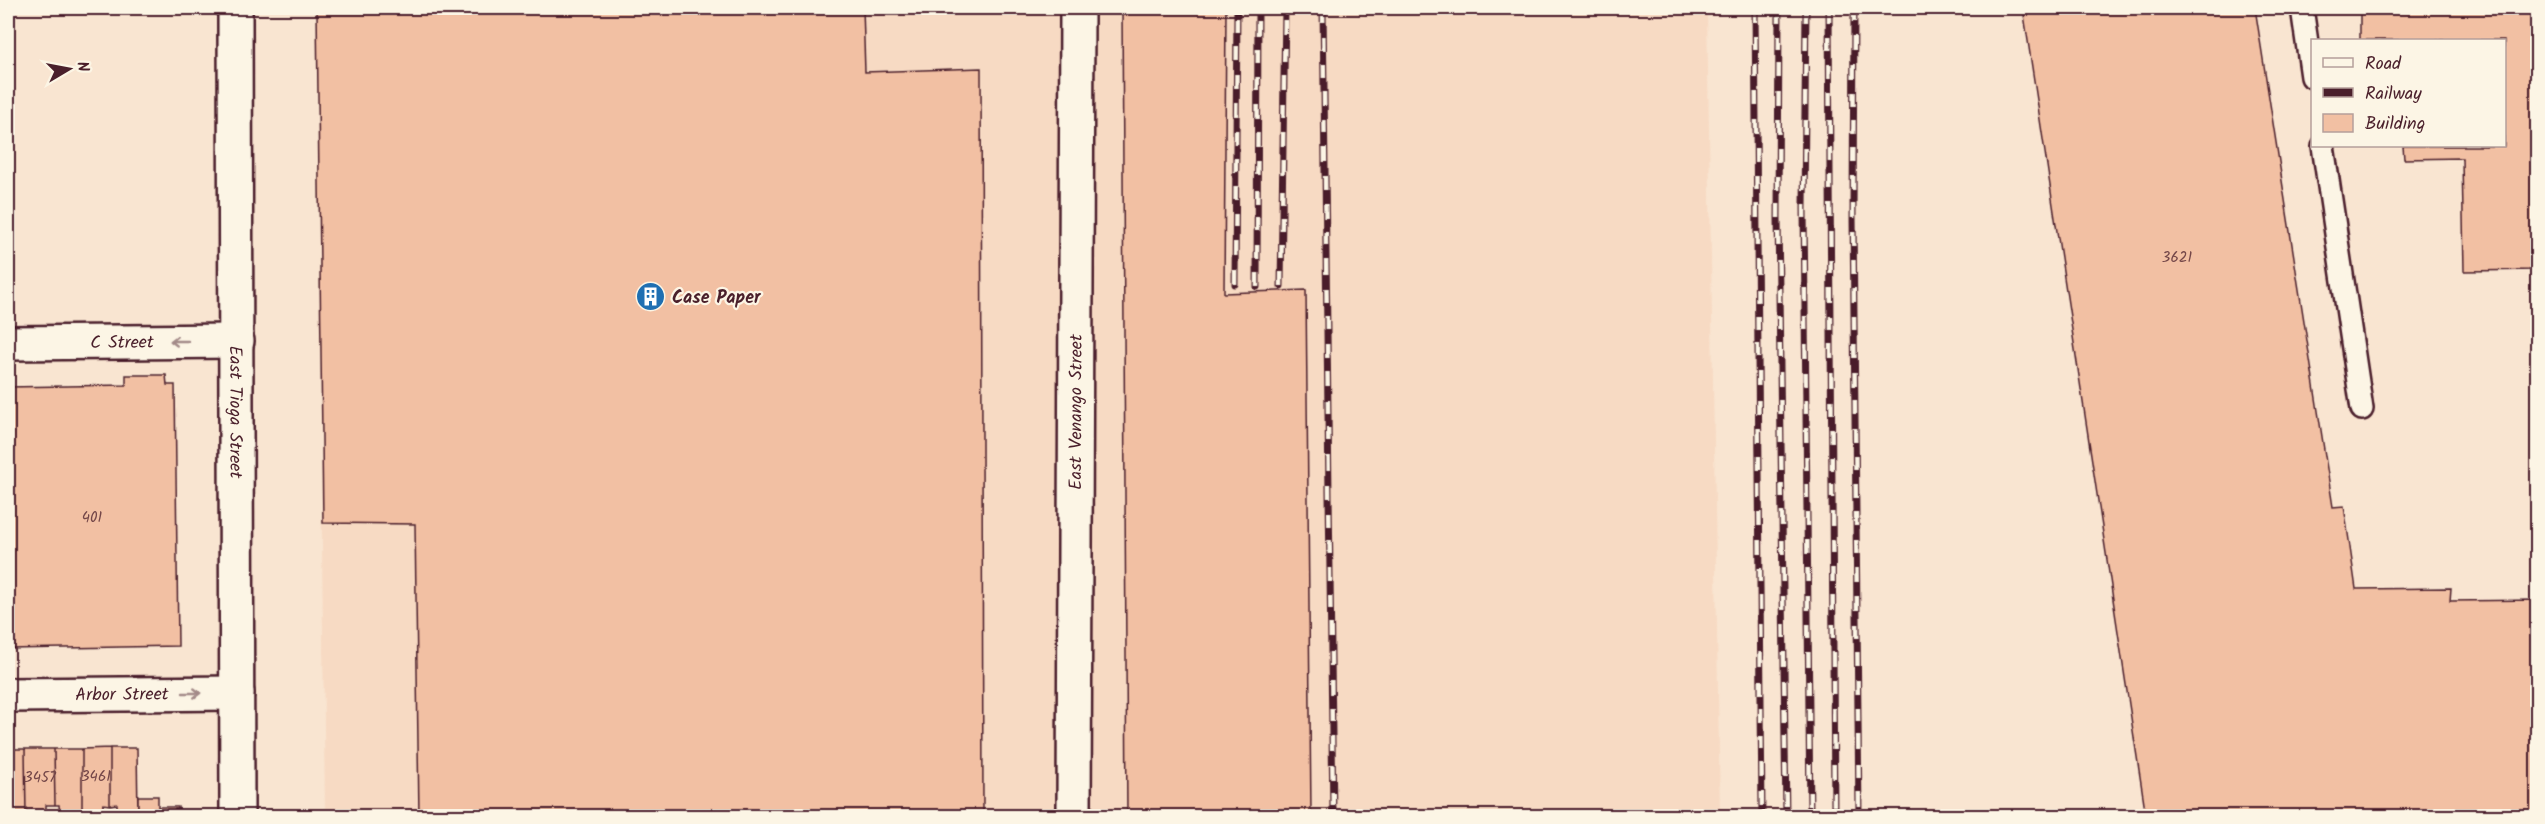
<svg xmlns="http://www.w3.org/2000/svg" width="2545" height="824" font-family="Kalam,sans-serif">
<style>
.built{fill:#f7dac3}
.building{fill:#f2c0a3;stroke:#4a1f2b;stroke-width:1.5}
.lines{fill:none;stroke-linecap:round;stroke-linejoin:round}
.service-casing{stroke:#4a1f2b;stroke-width:26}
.minor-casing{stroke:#4a1f2b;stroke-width:38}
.service{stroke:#fcf5e5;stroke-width:21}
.minor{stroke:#fcf5e5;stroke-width:33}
.rail-casing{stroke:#4a1f2b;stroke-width:7}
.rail{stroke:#fcf5e5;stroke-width:4.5;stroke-dasharray:14;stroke-linecap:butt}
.oneway{stroke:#a38a88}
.labels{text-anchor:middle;stroke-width:4.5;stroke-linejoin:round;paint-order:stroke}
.number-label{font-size:15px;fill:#744749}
.poi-label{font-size:18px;font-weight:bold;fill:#4a1f2b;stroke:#fcf5e5;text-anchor:start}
.street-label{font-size:18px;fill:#4a1f2b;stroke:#fcf5e5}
</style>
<rect width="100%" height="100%" fill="#f9e5d1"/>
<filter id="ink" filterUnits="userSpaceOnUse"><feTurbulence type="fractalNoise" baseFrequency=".0167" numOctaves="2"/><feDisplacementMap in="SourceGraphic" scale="12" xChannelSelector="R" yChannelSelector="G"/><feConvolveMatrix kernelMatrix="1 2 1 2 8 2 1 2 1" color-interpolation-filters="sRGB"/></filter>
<g filter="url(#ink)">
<path class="built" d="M316,8H1707L1720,816H325Z"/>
<path class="building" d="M317,8H863L865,72L981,68L983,816H419L415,524L323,523Z
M1122,8H1226L1224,293L1306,290L1311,816H1127Z
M2023,8H2255L2333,507L2344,506L2356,589L2451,588L2450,601L2538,600V816H2146Z
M2360,8H2538V270L2464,271L2462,158L2404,159L2403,146H2504V40H2360Z
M126,375H166L167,385H175L178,646L8,649V387L126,385Z
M110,748V805L103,804V816H82V749Z
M110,748H137L138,816H117V804L110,805Z
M8,749H25L26,816H8Z
M25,749H54L55,805H46V816H26Z
M54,749H82V816H60L59,805H55Z
M138,796H158V807H178V816H138Z"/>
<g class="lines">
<defs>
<path id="service" d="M2302,8L2312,77
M2323,146L2362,409"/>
<g id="minor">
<path id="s1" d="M235,8L237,816"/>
<path id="s2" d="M8,343L237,341"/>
<path id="s3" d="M8,695L237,693"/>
<path id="s4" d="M1074,816L1077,8"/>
</g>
</defs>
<use href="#service" class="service-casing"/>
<use href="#minor" class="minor-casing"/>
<use href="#service" class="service"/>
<use href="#minor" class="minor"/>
<defs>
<path id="rail" d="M1323,8L1333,816
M1755,8L1762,816
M1779,8L1778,217L1786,816
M1806,8L1804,208L1810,816
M1829,8L1834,816
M1854,8L1853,216L1859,816
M1235,284L1237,8
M1281,286L1285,8
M1257,287L1258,8"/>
</defs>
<use href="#rail" class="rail-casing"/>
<use href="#rail" class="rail"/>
</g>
<defs><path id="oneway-shaft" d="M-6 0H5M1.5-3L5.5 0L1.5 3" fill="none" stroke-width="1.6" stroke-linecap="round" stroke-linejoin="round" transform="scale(1.5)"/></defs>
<g class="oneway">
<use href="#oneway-shaft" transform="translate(179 341) rotate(180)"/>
<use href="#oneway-shaft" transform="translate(192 693)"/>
</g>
</g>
<defs>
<symbol id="building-disc" viewBox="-11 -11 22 22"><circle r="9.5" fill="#1f6fb2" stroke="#fcf5e5"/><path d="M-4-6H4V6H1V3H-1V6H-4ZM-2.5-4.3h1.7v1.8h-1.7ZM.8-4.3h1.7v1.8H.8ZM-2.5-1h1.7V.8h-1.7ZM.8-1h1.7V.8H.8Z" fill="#fff"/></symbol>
</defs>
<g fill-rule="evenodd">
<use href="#building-disc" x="634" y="280" width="33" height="33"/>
</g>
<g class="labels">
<g class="number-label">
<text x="2177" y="262">3621</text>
<text x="92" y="522">401</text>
<text x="96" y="781">3461</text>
<text x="40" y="782">3457</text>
</g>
<g class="poi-label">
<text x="672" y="303">Case Paper</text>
</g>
<g class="street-label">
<text dy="6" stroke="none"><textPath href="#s2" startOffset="114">C Street</textPath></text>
<text dy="6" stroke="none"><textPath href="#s1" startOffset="404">East Tioga Street</textPath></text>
<text dy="6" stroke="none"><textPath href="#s4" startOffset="404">East Venango Street</textPath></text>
<text dy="6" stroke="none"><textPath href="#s3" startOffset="114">Arbor Street</textPath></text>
</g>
</g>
<rect width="2545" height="824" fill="none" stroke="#fcf5e5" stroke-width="30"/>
<rect x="15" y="15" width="2515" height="794" fill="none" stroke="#4a1f2b" stroke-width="2" filter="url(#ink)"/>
<rect x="2311" y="39" width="195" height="108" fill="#fcf5e5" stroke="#b59f9b" stroke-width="1.5"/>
<rect x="2323" y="58" width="30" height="9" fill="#fcf5e5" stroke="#b59f9b" stroke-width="1.5"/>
<text x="2365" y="69" font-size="18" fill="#4a1f2b">Road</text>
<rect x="2323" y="88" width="30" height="9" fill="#4a1f2b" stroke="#b59f9b" stroke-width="1.5"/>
<text x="2365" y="99" font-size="18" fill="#4a1f2b">Railway</text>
<rect x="2323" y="114" width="30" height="18" fill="#f2c0a3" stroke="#b59f9b" stroke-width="1.5"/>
<text x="2365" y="129" font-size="18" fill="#4a1f2b">Building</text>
<g transform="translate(69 69) rotate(80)" stroke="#fcf5e5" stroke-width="4.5" paint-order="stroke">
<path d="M0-4.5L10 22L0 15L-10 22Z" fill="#4a1f2b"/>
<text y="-9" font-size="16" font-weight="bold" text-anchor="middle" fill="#4a1f2b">N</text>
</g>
</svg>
